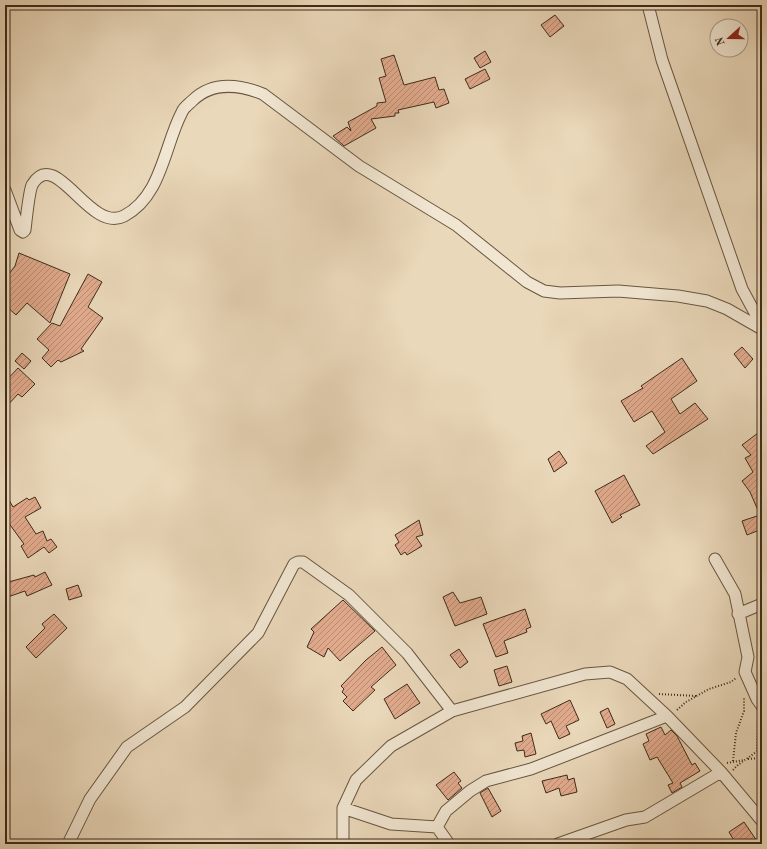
<svg xmlns="http://www.w3.org/2000/svg" width="767" height="849" font-family="'Old Standard TT',serif">
<style>
.building{fill:url(#building-hatch);stroke:#3e2b18}
.lines{fill:none;stroke-linecap:round;stroke-linejoin:round}
.minor-casing{stroke:#695640;stroke-width:13}
.path{stroke:#3e2b18;stroke-width:2;stroke-dasharray:1 2;stroke-linecap:butt}
.minor{stroke:#f1e6d2;stroke-width:11}
</style>
<defs>
<pattern id="building-hatch" width="6" height="6" patternUnits="userSpaceOnUse"><rect width="6" height="6" fill="#e2ab8e"/><path d="M-1 1l2-2M0 6l6-6M5 7l2-2" fill="none" stroke="#b98b73"/></pattern>
</defs>
<rect width="100%" height="100%" fill="#ead8ba"/>
<filter id="stains"><feTurbulence type="fractalNoise" baseFrequency=".005" numOctaves="4"/><feColorMatrix values="0 0 0 0 .2 0 0 0 0 .09 0 0 0 0 .02 0 0 0 .5 -.17"/></filter>
<radialGradient id="worn" r=".72"><stop offset=".6" stop-color="#630" stop-opacity="0"/><stop offset="1" stop-color="#630" stop-opacity=".3"/></radialGradient>
<path class="building" d="M555,15L564,26L550,37L541,25Z
M485,51L491,62L480,68L474,58Z
M394,55L404,85L435,77L439,90L444,89L449,103L436,108L434,102L398,110L399,113H395V116L371,119L376,128L344,146L333,136L347,127L351,131L348,122L377,106V103L386,102L379,78L386,76L381,59Z
M485,69L490,79L470,89L465,79Z
M19,253L70,274L50,323L27,303L16,315L5,305V288L10,281L6,278L15,266Z
M88,274L102,282L88,307L103,318L81,349L84,351L61,362L58,360L51,367L42,358L49,350L37,339L52,323L60,326Z
M742,347L753,359L745,368L734,354Z
M22,353L31,361L24,369L15,361Z
M682,358L697,381L671,399L680,414L695,403L708,419L653,454L646,446L665,432L652,411L634,422L621,401L643,388L641,386Z
M18,368L35,384L22,397L18,394L5,408V382Z
M762,430V529L747,535L742,521L760,515L750,492L742,481L753,472L745,458L751,455L742,445Z
M559,451L567,463L554,472L548,459Z
M624,475L640,505L620,515L622,517L612,523L595,491Z
M5,493L13,507L27,498L29,500L35,497L41,508L25,517L36,534L43,531L47,541L51,539L57,547L49,553L44,547L28,558L21,546L24,544L5,518Z
M419,520L423,535L416,537L422,546L407,555L405,552L401,555L395,545L399,542L395,535Z
M45,572L52,585L27,596L25,591L5,598V583L34,575L35,577Z
M78,585L82,596L69,600L66,589Z
M453,592L460,603L481,597L487,614L455,626L443,597Z
M343,600L375,631L340,661L328,648L324,657L307,647L314,632L311,629Z
M525,609L531,627L526,629L527,632L504,641L508,653L496,657L483,624Z
M54,614L67,628L36,658L26,647L45,628L42,624Z
M382,647L396,665L371,687L375,690L353,711L343,701L347,697L342,692L344,689L341,686L366,660Z
M459,649L468,662L460,668L450,655Z
M507,666L512,682L499,686L494,670Z
M407,684L420,703L395,719L384,699Z
M570,700L579,720L566,726L570,734L559,739L551,721L546,724L541,714Z
M608,708L615,724L607,728L600,712Z
M661,727L665,735L671,730L677,736L692,765L695,763L700,771L680,783L682,787L672,793L668,785L673,783L657,757L650,760L643,744L649,741L646,734Z
M531,733L536,754L525,757L524,750L517,751L515,743L523,741L522,736Z
M454,772L461,781L458,783L462,788L448,800L436,785Z
M567,775L568,780L574,778L577,792L561,796L559,788L546,793L542,781Z
M488,788L501,811L492,817L480,793Z
M744,822L759,844H736L729,832Z"/>
<g class="lines">
<defs>
<path id="minor" d="M648,5L662,60L742,289L762,326
M5,190L20,230L23,232L25,230C26,221 29,192 32,185C56,145 89,234 124,216C162,196 164,146 182,112C184,107 189,104 192,101C212,81 238,84 263,94L359,166L456,225L527,282L544,291L560,293L618,291L678,296L707,301L727,309L762,329
M715,559L735,594L748,657L745,672L757,699L762,706
M738,614L762,604
M343,808L391,824L437,827L449,844
M437,827L446,811L470,791L486,781L531,769L667,716
M68,844L90,799L127,747L185,707L258,633L294,564L298,562H303L349,595L407,653L452,711
M343,844V808L356,780L391,746L452,711L585,674L610,672L627,679L667,716L721,772L762,821
M558,844L626,820L645,817L721,772"/>
</defs>
<use href="#minor" class="minor-casing"/>
<path class="path" d="M659,694L696,696
M677,710L686,702L709,689L731,682L736,678
M748,759L762,758
M733,761L736,733L744,711V698
M727,763L744,760
M733,770C740,762 749,758 757,751L758,716"/>
<use href="#minor" class="minor"/>
</g>
<rect width="767" height="849" fill="none" stroke="#ead8ba" stroke-width="20"/>
<rect x="6" y="6" width="755" height="837" fill="none" stroke="#3e2b18" stroke-width="2"/>
<rect x="10" y="10" width="747" height="829" fill="none" stroke="#3e2b18"/>
<g transform="translate(729 38) rotate(249)"><circle r="19" fill="#f1e6d2" stroke="#a99b88"/>
<path d="M0-3L7 15L0 10L-7 15Z" fill="#8f2418"/>
<text y="-6" font-size="11" font-weight="bold" text-anchor="middle" fill="#3e2b18">N</text>
</g>
<rect width="100%" height="100%" filter="url(#stains)"/>
<rect width="100%" height="100%" fill="url(#worn)"/>
</svg>
